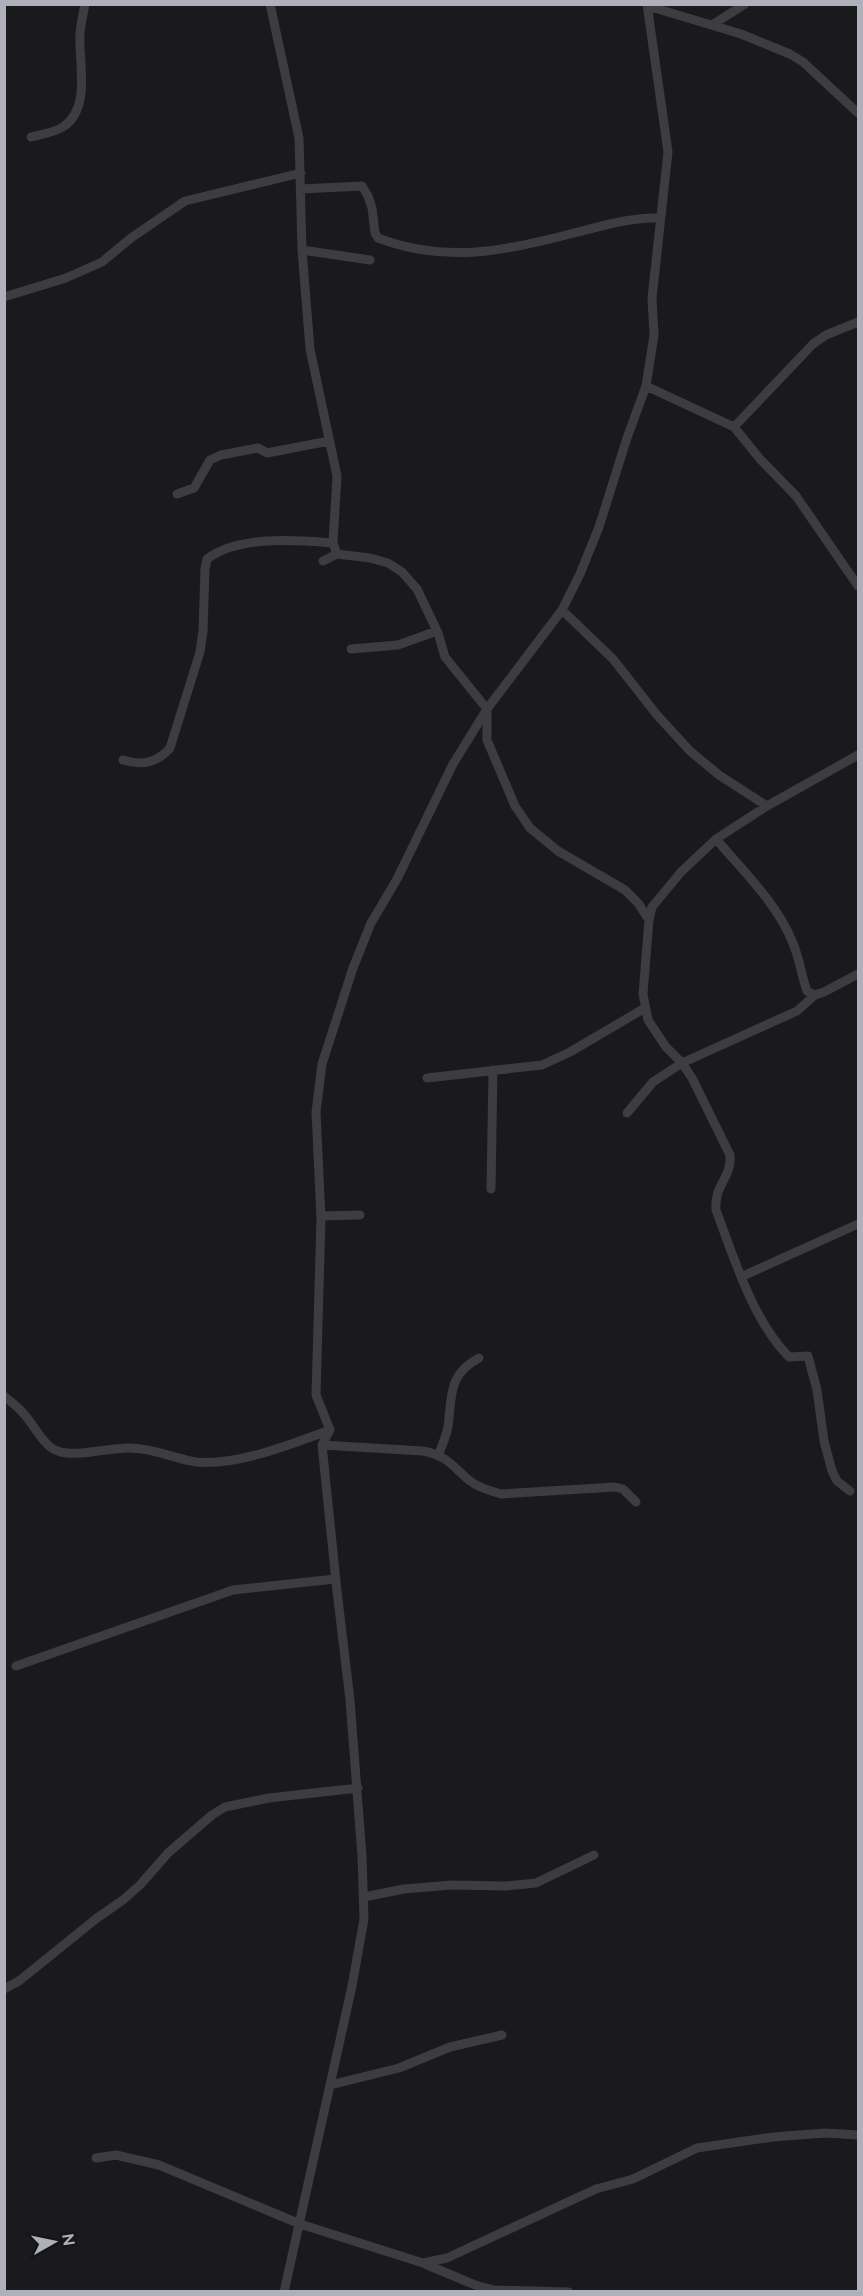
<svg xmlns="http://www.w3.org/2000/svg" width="863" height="2296" font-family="Raleway,sans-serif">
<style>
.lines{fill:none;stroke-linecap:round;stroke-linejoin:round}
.minor{stroke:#3c3c41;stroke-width:9}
</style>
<rect width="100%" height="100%" fill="#1a1a1c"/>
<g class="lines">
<path class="minor" d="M270,4L299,138L302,250L310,349L337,476L333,543
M648,6L741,34L790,54L803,62L858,113
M712,25L745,4
M31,137C42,134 53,133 63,127C92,108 78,61 80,33C81,23 83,14 85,4
M301,189L362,186L368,196L372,208L375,233L378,238C446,264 506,251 574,233C602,226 631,217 660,218
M302,250L370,260
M4,297L66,278L102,262L131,238L185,201L301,173
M646,386L734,427L760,459L796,496L858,586
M734,427L813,344L826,335L858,322
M177,494L194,488L210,460L221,455L258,448L267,453L329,441
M323,561L337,554
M562,610L613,659L657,715L690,751L719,775L767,806
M351,649L398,645L437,631
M123,760C142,766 157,763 170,748L200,652L203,631L205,569L207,559C238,535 296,540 333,543L337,554L370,558L388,563L402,572L417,589L438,633L445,657L487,709V740L515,806L530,828L558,851L625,890L638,903L649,920
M716,839C742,870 776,902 792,941C799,956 801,974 807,991L815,995L824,992L858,974
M427,1078L542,1065L570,1052L645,1008
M627,1113L653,1082L682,1063L797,1011L815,995
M491,1189L493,1070
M321,1216L360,1215
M743,1276L858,1224
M4,1396C11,1402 18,1407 24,1414C34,1425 44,1447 58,1451C76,1458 110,1447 130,1448C154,1448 174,1459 197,1462C237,1466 292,1444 330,1430
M322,1445L423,1451C448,1456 452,1466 470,1481C479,1488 491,1491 501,1494L615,1487L623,1489L636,1502
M439,1454C442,1445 446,1437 448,1427C452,1396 448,1374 479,1358
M850,1491L837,1481L832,1471L824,1441L817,1390L808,1356L789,1357C753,1321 734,1258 716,1210C714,1183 732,1179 730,1155L692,1078L682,1063L666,1047L648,1020L643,994L649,920L652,907L681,872L716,839L767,806L858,755
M16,1666L233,1590L335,1579
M364,1897L404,1889L452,1885L506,1886L536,1883L594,1855
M4,1989L19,1981L97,1918L123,1900L140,1885L168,1853L212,1815L225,1807L269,1798L358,1788
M330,2085L399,2068L450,2047L502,2035
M96,2158L116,2155L159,2165L300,2224L423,2263L447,2258L596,2189L633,2179L697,2148L773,2137L825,2133L858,2135
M425,2264L475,2285L494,2290L569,2292
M284,2292L352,1986L364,1919L362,1856L350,1700L337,1591L322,1445L330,1430L316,1395L321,1218L316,1112L322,1064L353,968L371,923L397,879L453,764L487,709L562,610L580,574L599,527L627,438L646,386L654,335L652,298L668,152L647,4"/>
</g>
<rect width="863" height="2296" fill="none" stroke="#aeb1ba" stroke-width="12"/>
<g transform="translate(54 2242) rotate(81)" stroke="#151517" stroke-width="4.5" paint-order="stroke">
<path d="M0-4.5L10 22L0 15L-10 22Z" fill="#aeb1ba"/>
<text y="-9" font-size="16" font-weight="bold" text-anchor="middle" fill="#aeb1ba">N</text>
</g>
</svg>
